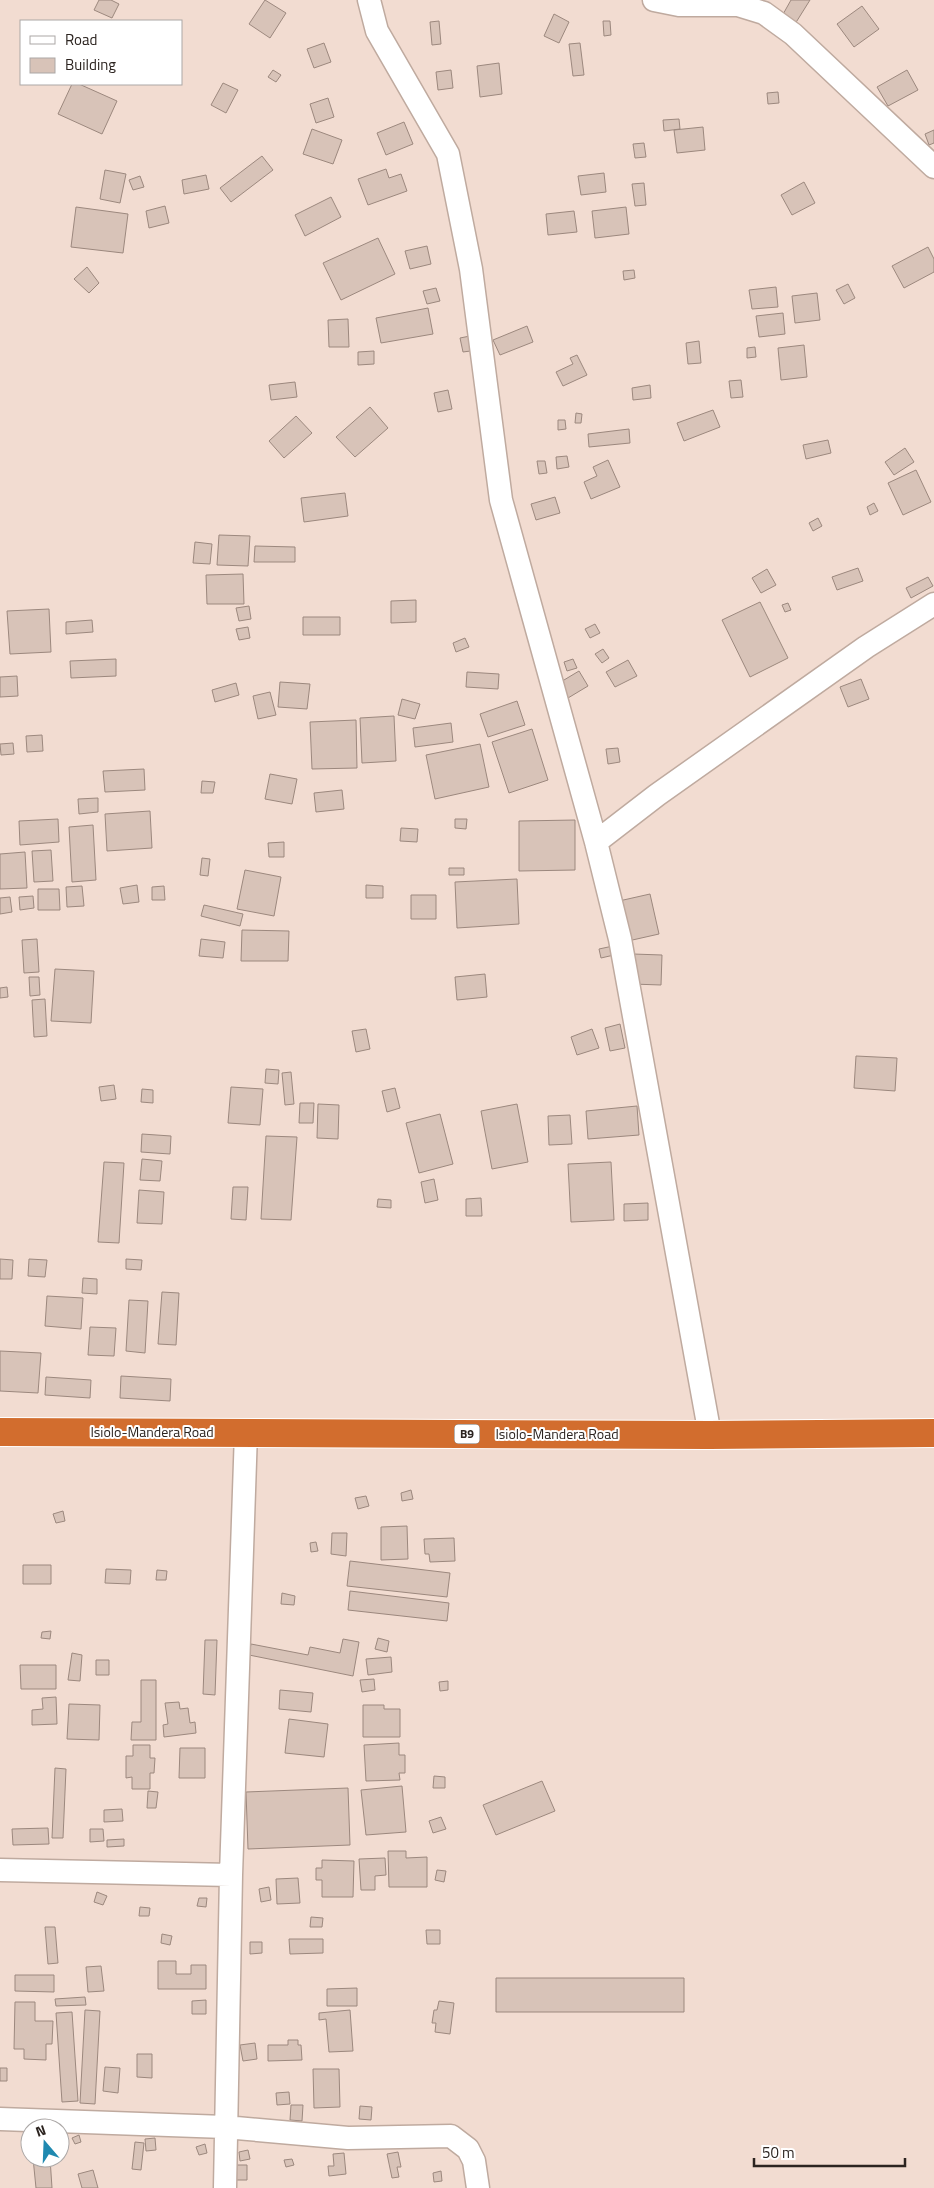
<svg xmlns="http://www.w3.org/2000/svg" width="934" height="2188" font-family="'Titillium Web',sans-serif">
<style>
.building{fill:#d8c3b8;stroke:#9c887e}
.lines{fill:none;stroke-linecap:round;stroke-linejoin:round}
.street-casing{stroke:#bfaa9f;stroke-width:25}
.highway-casing{stroke:#fff;stroke-width:30}
.street{stroke:#fff;stroke-width:22}
.highway{stroke:#d26d2e;stroke-width:28}
.labels{text-anchor:middle;stroke-width:4;stroke-linejoin:round;paint-order:stroke}
.shield{fill:#fff;stroke:#6b6663;stroke-width:1}
.shield-label{font-size:12px;font-weight:bold;fill:#2c2420}
.street-label{font-size:14px;fill:#2c2420;stroke:#fff}
</style>
<rect width="100%" height="100%" fill="#f2dcd1"/>
<path class="building" d="M99,0H111L119,4L112,18L94,10Z
M265,0L286,13L270,38L249,24Z
M791,0H810L795,24L782,16Z
M862,6L879,29L854,47L837,24Z
M554,14L569,22L559,43L544,36Z
M439,21L441,44L432,45L430,22Z
M603,21H610L611,35L604,36Z
M324,43L331,62L314,68L307,49Z
M580,43L584,75L573,76L569,44Z
M499,63L502,94L480,97L477,66Z
M273,70L281,75L276,82L268,77Z
M451,70L453,88L438,90L436,72Z
M907,70L918,90L888,106L877,87Z
M223,83L238,90L226,113L211,105Z
M72,84H79L117,101L102,134L58,114Z
M778,92L779,103L768,104L767,93Z
M328,98L334,117L316,123L310,104Z
M679,119L680,129L664,131L663,120Z
M404,122L413,144L386,155L377,133Z
M703,127L705,150L677,153L674,130Z
M312,129L342,140L333,164L303,154Z
M934,130V143L929,145L925,134Z
M644,143L646,157L635,158L633,144Z
M262,156L273,170L231,202L220,188Z
M386,169L389,178L401,174L407,191L368,205L358,179Z
M105,170L126,174L120,203L100,199Z
M604,173L606,192L581,195L578,176Z
M206,175L209,189L184,194L182,180Z
M140,176L144,187L133,190L129,180Z
M804,182L815,203L792,215L781,195Z
M644,183L646,205L635,206L632,184Z
M331,197L341,217L305,236L295,215Z
M165,206L169,223L149,228L146,211Z
M76,207L128,214L123,253L71,247Z
M626,207L629,234L595,238L592,211Z
M574,211L577,232L548,235L546,214Z
M378,238L395,274L341,300L323,263Z
M427,246L431,264L410,269L405,251Z
M928,247L934,259V272L904,288L892,266Z
M87,267L99,283L89,293L74,279Z
M634,270L635,278L624,280L623,271Z
M848,284L855,298L844,304L836,290Z
M776,287L778,307L752,309L749,290Z
M436,288L440,301L427,304L423,291Z
M817,293L820,320L795,323L792,296Z
M428,308L433,334L381,343L376,318Z
M783,313L785,334L759,337L756,316Z
M348,319L349,347H329L328,320Z
M527,326L533,342L500,355L493,340Z
M475,335L478,350L463,352L460,338Z
M699,341L701,363L688,364L686,343Z
M804,345L807,377L781,380L778,348Z
M755,347L756,357L747,358V348Z
M374,351V364L358,365V352Z
M577,355L587,375L563,386L556,372L573,364L570,358Z
M741,380L743,397L731,398L729,381Z
M295,382L297,397L271,400L269,385Z
M650,385L651,398L633,400L632,388Z
M448,390L452,409L438,412L434,393Z
M370,407L388,428L355,457L336,437Z
M713,410L720,427L684,441L677,423Z
M576,413L582,414L581,423H575Z
M296,416L312,433L284,458L269,441Z
M558,420H565L566,429L558,430Z
M629,429L630,443L589,447L588,434Z
M828,440L831,453L806,459L803,445Z
M905,448L914,462L894,475L885,462Z
M567,456L569,467L557,469L556,457Z
M608,460L620,487L591,499L584,482L597,476L593,467Z
M537,461H545L547,473L539,474Z
M916,470L931,502L903,515L888,483Z
M345,493L348,516L304,522L301,498Z
M555,497L560,513L536,520L531,504Z
M874,503L878,511L870,515L867,507Z
M818,518L822,526L813,531L809,523Z
M219,535L250,536L248,566L217,565Z
M195,542L212,544L210,564L193,563Z
M255,546L295,547V562H254Z
M858,568L863,581L837,590L832,577Z
M767,569L776,585L761,593L752,578Z
M243,574L244,604H207L206,575Z
M928,577L933,586L911,598L906,588Z
M416,600V622L391,623V601Z
M760,602L788,658L750,677L722,620Z
M788,603L791,610L785,612L782,605Z
M249,606L251,619L239,621L236,608Z
M49,609L51,652L10,654L7,611Z
M303,617H340V635H303Z
M92,620L93,632L66,634V622Z
M595,624L600,633L590,638L585,629Z
M248,627L250,638L239,640L236,629Z
M465,638L469,647L456,652L453,643Z
M603,649L609,658L602,663L595,654Z
M116,659V676L71,678L70,661Z
M573,659L577,668L567,671L564,662Z
M628,660L637,676L615,687L606,672Z
M579,671L588,686L563,701L554,686Z
M467,672L499,674L498,689L466,687Z
M17,676L18,696L0,697V677Z
M861,679L869,699L848,707L840,687Z
M280,682L310,684L307,709L278,707Z
M236,683L239,695L215,702L212,690Z
M270,692L276,715L258,719L253,696Z
M402,699L420,704L415,719L398,715Z
M517,701L525,725L488,737L480,714Z
M394,716L396,761L362,763L360,718Z
M356,720L357,768L312,769L310,722Z
M451,723L453,742L415,747L413,728Z
M532,729L548,780L509,793L492,742Z
M42,735L43,751L27,752L26,736Z
M13,743L14,754L1,755L0,744Z
M480,744L489,787L435,799L426,755Z
M618,748L620,762L608,764L606,749Z
M144,769L145,790L105,792L103,771Z
M270,774L297,779L292,804L265,799Z
M202,781L215,782L213,793H201Z
M342,790L344,809L316,812L314,793Z
M98,798V812L79,814L78,799Z
M150,811L152,848L107,851L105,814Z
M58,819L59,842L20,845L19,821Z
M455,819H467L466,829L455,828Z
M575,820V870L519,871V821Z
M93,825L96,880L72,882L69,827Z
M401,828L418,829L417,842L400,841Z
M284,842V857H269L268,843Z
M51,850L53,881L34,882L32,851Z
M25,852L27,888L0,889V854Z
M202,858L210,859L208,876L200,875Z
M449,868H464V875H449Z
M245,870L281,877L274,916L237,909Z
M517,879L519,924L457,928L455,882Z
M137,885L139,902L123,904L120,888Z
M366,885L383,886V898H366Z
M82,886L84,906L67,907L66,887Z
M164,886L165,900H152V887Z
M38,889H59L60,910H38Z
M650,894L659,934L628,941L619,901Z
M411,895H436V919H411Z
M33,896L34,908L20,910L19,897Z
M10,897L12,912L0,914V898Z
M204,905L243,914L240,926L201,916Z
M242,930L289,931L288,961H241Z
M37,939L39,972L24,973L22,940Z
M201,939L225,942L223,958L199,956Z
M613,946L614,955L601,958L599,949Z
M633,954L662,955L661,985L632,984Z
M55,969L94,971L91,1023L51,1021Z
M485,974L487,997L457,1000L455,977Z
M29,977H39L40,995L30,996Z
M7,987L8,997L0,998V988Z
M45,999L47,1036L34,1037L32,1000Z
M620,1024L625,1048L610,1051L605,1028Z
M366,1029L370,1049L356,1052L352,1031Z
M592,1029L599,1048L577,1055L571,1037Z
M856,1056L897,1058L895,1091L854,1088Z
M266,1069L279,1070L278,1084L265,1083Z
M291,1072L294,1104L285,1105L282,1073Z
M114,1085L116,1099L101,1101L99,1087Z
M231,1087L263,1089L260,1125L228,1123Z
M395,1088L400,1108L387,1112L382,1091Z
M142,1089L153,1090V1103L141,1102Z
M300,1103H314L313,1123H299Z
M318,1104L339,1105L338,1139L317,1138Z
M517,1104L528,1162L492,1169L481,1111Z
M637,1106L639,1135L588,1139L586,1111Z
M440,1114L453,1164L419,1173L406,1123Z
M570,1115L572,1144L549,1145L548,1116Z
M142,1134L171,1136L170,1154L141,1152Z
M266,1136L297,1137L291,1220L261,1219Z
M142,1159L162,1161L160,1181L140,1180Z
M104,1162L124,1163L119,1243L98,1242Z
M611,1162L614,1220L571,1222L568,1164Z
M434,1179L438,1200L425,1203L421,1182Z
M233,1187H248L246,1220L231,1219Z
M139,1190L164,1192L162,1224L137,1223Z
M481,1198L482,1216H466V1199Z
M378,1199L391,1200V1208L377,1207Z
M648,1203V1220L624,1221V1204Z
M0,1259L13,1260L12,1279H0Z
M29,1259L47,1260L45,1277L28,1276Z
M126,1259L142,1260L141,1270L126,1269Z
M83,1278L97,1279V1294L82,1293Z
M162,1292L179,1293L176,1345L158,1344Z
M47,1296L83,1298L81,1329L45,1326Z
M129,1300L148,1301L145,1353L126,1351Z
M90,1327L116,1328L114,1356L88,1355Z
M0,1351L41,1353L38,1393L0,1391Z
M121,1376L171,1379L170,1401L120,1398Z
M46,1377L91,1380L90,1398L45,1395Z
M411,1490L413,1499L402,1501L401,1493Z
M366,1496L369,1506L358,1509L355,1498Z
M63,1511L65,1521L56,1523L53,1514Z
M407,1526L408,1559L381,1560V1527Z
M332,1533H347L346,1556L331,1554Z
M454,1538L455,1561L430,1562L429,1554H425L424,1539Z
M316,1542L318,1551L311,1552L310,1543Z
M350,1561L450,1573L447,1597L347,1586Z
M23,1565H51V1584H23Z
M106,1569L131,1570L130,1584L105,1583Z
M157,1570L167,1571L166,1580H156Z
M350,1591L449,1603L447,1621L348,1610Z
M282,1593L295,1596L294,1605L281,1604Z
M51,1631L50,1639L41,1638L42,1632Z
M378,1638L389,1641L387,1652L375,1649Z
M343,1639L359,1642L353,1676L249,1655L251,1644L308,1655L310,1647L340,1653Z
M205,1640H217L215,1695L203,1694Z
M72,1653L82,1655L80,1681L68,1680Z
M391,1657L392,1672L368,1675L366,1659Z
M96,1660H109V1675H96Z
M20,1665H56V1689H21Z
M374,1679L375,1690L362,1692L360,1680Z
M141,1680H156V1740H131L132,1722H141Z
M448,1681V1690L440,1691L439,1682Z
M280,1690L313,1693L311,1712L279,1709Z
M56,1697L57,1724L32,1725V1710L43,1709L42,1698Z
M179,1702L180,1709L188,1708L190,1723L195,1722L196,1733L164,1737L163,1725L168,1724L165,1703Z
M69,1704L100,1705L99,1740L67,1739Z
M363,1705H384V1709H400V1737H363Z
M289,1719L328,1724L324,1757L285,1753Z
M399,1743V1755H405V1773H399L400,1780L366,1781L364,1745Z
M133,1745H150V1758H155L154,1773H150V1789H132V1777L126,1778V1756H133Z
M180,1748H205V1778H179Z
M55,1768L66,1769L63,1838H52Z
M434,1776L445,1777V1788H433Z
M542,1781L555,1811L496,1835L483,1805Z
M402,1786L406,1832L366,1835L361,1790Z
M348,1788L350,1845L248,1849L246,1792Z
M148,1791L158,1792L156,1808H147Z
M122,1809L123,1821L104,1822V1810Z
M441,1817L446,1829L433,1833L429,1821Z
M48,1828L49,1844L13,1845L12,1829Z
M90,1829H103L104,1841L90,1842Z
M124,1839V1846L107,1847V1840Z
M388,1851H406V1858L427,1857V1887H389Z
M385,1858L386,1875L375,1876V1890H361L359,1859Z
M322,1860L354,1861L353,1897H322V1880H316V1868H322Z
M437,1870L446,1871L444,1882L435,1880Z
M298,1878L300,1903L277,1904L276,1879Z
M269,1887L271,1900L261,1902L259,1889Z
M97,1892L107,1896L103,1905L94,1902Z
M199,1898H207L206,1907L197,1906Z
M140,1907L150,1908L149,1916H139Z
M311,1917L323,1918L322,1927H310Z
M45,1927H55L58,1963L48,1964Z
M426,1930H440V1944H427Z
M162,1934L172,1936L170,1945L161,1943Z
M289,1939H323V1953L290,1954Z
M250,1942H262V1953L250,1954Z
M158,1961H176V1974H191V1965H206V1989H158Z
M101,1966L104,1991L88,1992L86,1967Z
M15,1975H54V1992L15,1991Z
M496,1978H684V2012H496Z
M357,1988V2006H327V1989Z
M85,1997L86,2005L56,2006L55,1999Z
M206,2000V2014H192V2001Z
M439,2001L454,2003L450,2034L435,2032L436,2023H432L434,2010H437Z
M15,2002H35V2021H53L52,2044H46V2060L24,2059V2049H14Z
M85,2010L100,2011L95,2104L80,2103Z
M350,2010L353,2051L329,2052L326,2019L319,2020V2013Z
M72,2012L78,2101L62,2102L56,2013Z
M288,2040H298V2045H301L302,2060L268,2061V2045H288Z
M255,2043L257,2059L243,2061L240,2045Z
M137,2054H152V2078L137,2077Z
M105,2067L120,2068L118,2093L103,2091Z
M0,2068H7V2081H0Z
M313,2069H339L340,2107L314,2108Z
M289,2092L290,2104L277,2105L276,2093Z
M291,2105H303L302,2121L290,2120Z
M360,2106L372,2107L371,2120L359,2119Z
M79,2135L81,2142L75,2144L72,2138Z
M155,2138L156,2150L146,2151L145,2139Z
M135,2142L144,2143L141,2170L132,2169Z
M205,2144L207,2153L199,2155L196,2147Z
M248,2150L250,2159L240,2161L239,2152Z
M398,2152L401,2167H397L399,2177L392,2178L387,2154Z
M344,2153L346,2174L329,2176L328,2166H334L333,2154Z
M33,2158H50L52,2188H36Z
M292,2159L294,2165L286,2167L284,2160Z
M232,2165H247V2180H233Z
M93,2170L98,2188H82L78,2174Z
M441,2171L442,2181L434,2182L433,2173Z"/>
<g class="lines">
<defs>
<path id="street" d="M369,0L377,31L448,154L471,269L501,500L596,842L620,939L710,1435
M654,0L679,5H738L764,13L793,34L934,167
M596,842L657,795L866,647L934,604
M0,1870L231,1875
M0,2119L225,2127L348,2138L451,2136L468,2149L474,2161L478,2188
M225,2188L231,1875L246,1432"/>
<path id="highway" d="M0,1432L710,1435L934,1433"/>
</defs>
<use href="#street" class="street-casing"/>
<use href="#highway" class="highway-casing"/>
<use href="#street" class="street"/>
<use href="#highway" class="highway"/>
</g>
<g class="labels">
<rect class="shield" x="454.5" y="1424.5" width="25" height="19" rx="4"/>
<g class="shield-label">
<text x="467" y="1438">B9</text>
</g>
<g class="street-label">
<text x="152" y="1437">Isiolo-Mandera Road</text>
<text x="557" y="1439">Isiolo-Mandera Road</text>
</g>
</g>
<rect x="20" y="20" width="162" height="65" fill="#ffffff" stroke="#aba7a6"/>
<rect x="30" y="36" width="25" height="8" fill="#ffffff" stroke="#aba7a6"/>
<text x="65" y="45" font-size="15" fill="#2c2420">Road</text>
<rect x="30" y="58" width="25" height="15" fill="#d8c3b8" stroke="#aba7a6"/>
<text x="65" y="70" font-size="15" fill="#2c2420">Building</text>
<g transform="translate(45 2143) rotate(341)"><circle r="24" fill="#ffffff" stroke="#aba7a6"/>
<path d="M0-4L9 19L0 12L-9 19Z" fill="#1f89b0"/>
<text y="-8" font-size="14" font-weight="bold" text-anchor="middle" fill="#2c2420">N</text>
</g>
<path d="M754 2158v8h151v-8" fill="none" stroke="#2c2420" stroke-width="2.5"/>
<text x="762" y="2158" font-size="15" fill="#2c2420" stroke="#ffffff" stroke-width="4" paint-order="stroke">50 m</text>
</svg>
